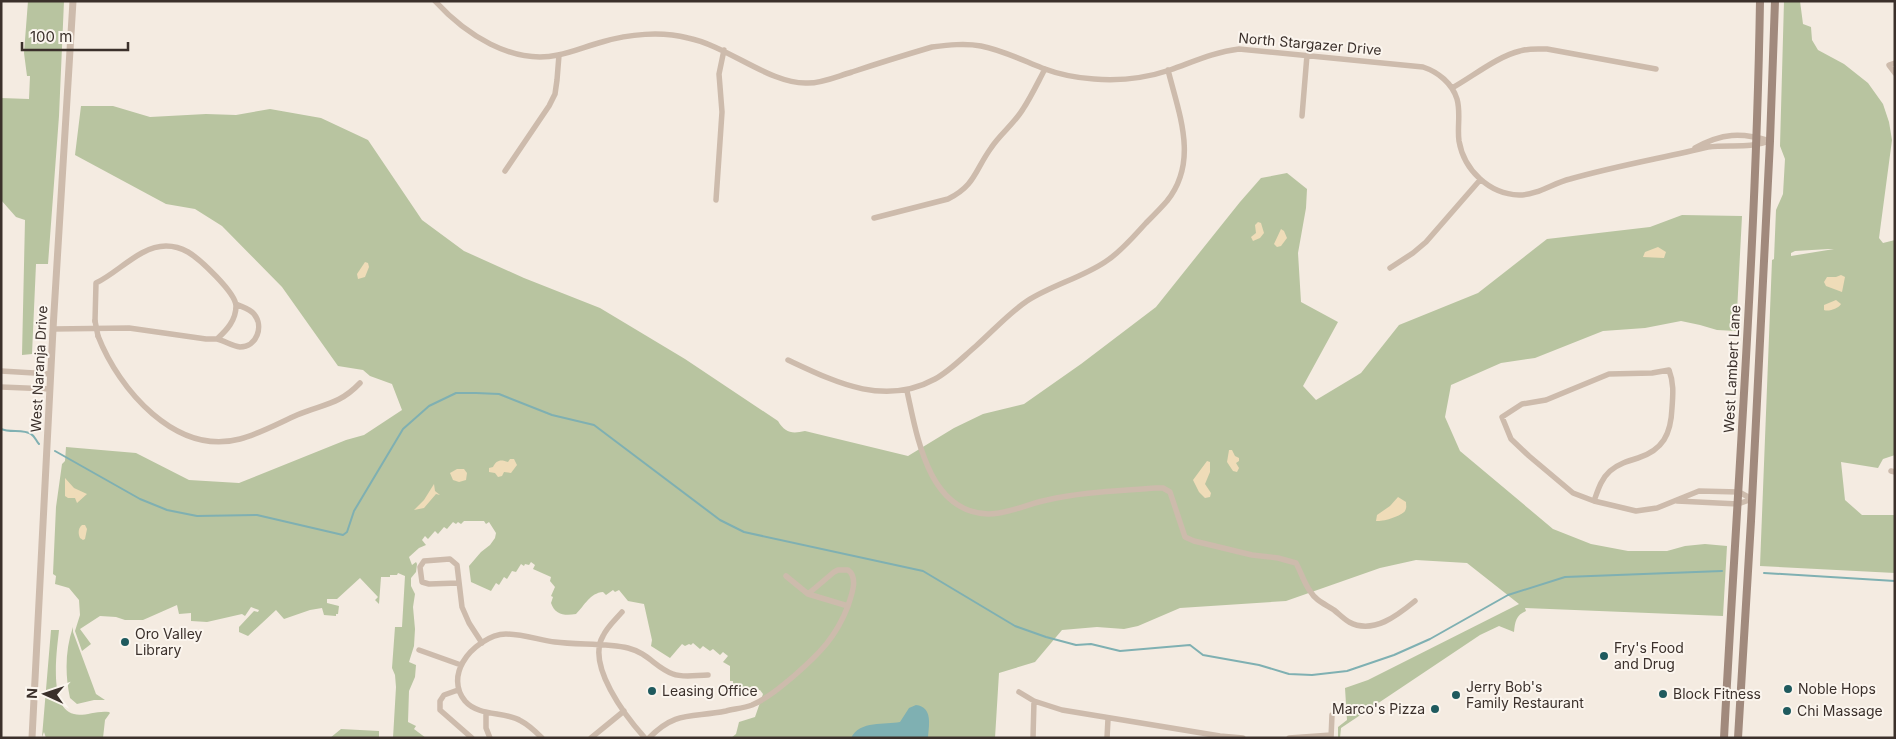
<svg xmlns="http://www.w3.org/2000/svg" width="1896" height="739" font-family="Inter,sans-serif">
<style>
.green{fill:#b8c4a0;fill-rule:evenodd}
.sand{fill:#efdcb8}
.water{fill:#7fb0b2}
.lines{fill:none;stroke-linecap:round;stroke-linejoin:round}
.stream{stroke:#7fb0b2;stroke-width:2}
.minor{stroke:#cdbbac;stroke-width:5.5}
.tertiary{stroke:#cdbbac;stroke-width:7}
.secondary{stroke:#a18a7d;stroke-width:8}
.minor-bridge{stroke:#cdbbac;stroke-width:5.5}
.poi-dot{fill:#1f5a5e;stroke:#fbf5ee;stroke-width:2}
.labels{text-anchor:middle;stroke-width:4;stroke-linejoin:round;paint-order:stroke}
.street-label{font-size:14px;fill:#3b302b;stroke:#fbf5ee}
.poi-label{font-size:14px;fill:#3b302b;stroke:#fbf5ee;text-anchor:start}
</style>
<rect width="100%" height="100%" fill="#f4ebe1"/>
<path class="green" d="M28,1H64L59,116L48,264H36L32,354L22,355L25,220L16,217L1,200V98L29,99L30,76H27L24,53Z
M1784,1H1800L1803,24L1811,27L1812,40L1818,50L1844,64L1868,83L1883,104L1889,122L1892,140L1879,238L1883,243L1895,240V455L1883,459L1878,468L1841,462L1845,500L1862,515H1895V573L1760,566L1772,260L1774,259L1776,210L1783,194L1785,159L1780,146ZM1829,249H1834L1791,256V253L1795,251Z
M81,106H113L150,117L206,114L236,115L270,109L321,118L368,140L422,220L464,251L524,278L600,308L685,359L778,421C785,433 792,434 805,431L908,456L954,428L983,414L1024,404L1081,364L1156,307L1240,202L1261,178L1287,173L1307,189L1306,208L1298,253L1301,302L1338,322L1303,386L1316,400L1361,373L1399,325L1478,293L1547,239L1650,227L1682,215L1742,216L1736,331L1717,330L1700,325L1681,321L1645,328L1603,331L1535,358L1501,363L1451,385L1445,417L1460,451L1553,529L1591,544L1628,551H1667L1685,546L1705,544L1727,546L1723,616L1525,608L1526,611C1516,615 1515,622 1514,632L1499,626L1480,635L1341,728L1340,738H1338V727L1347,720L1345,688L1368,680L1519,604L1467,563L1416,560L1380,568L1286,601L1180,608L1138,626L1124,629L1097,627L1062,630L1035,662L999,673L995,738H731L736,734L739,722L755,717L763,694L760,690L750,692L733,687V681H730V666L723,662L728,656L723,652L720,655L713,649L710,651L703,646L700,649L693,643L691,645L689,644L685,646L682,644L670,658L651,646L652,640L644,604L628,601L619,590L615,592L613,590L606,595L603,592C590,593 585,605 576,614C565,616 555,615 551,603L553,597L551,596L555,587L550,581L551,577L533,569L535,565L531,562L529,565L525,564L524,566L521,564L516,572L512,571L507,579L504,577L499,585L496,583L491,591L471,582L469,566L481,552L490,545L495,538L496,533L489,522L486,524L484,521H464L461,524L458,522L456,524L453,522L447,529L444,527L438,534L435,531L428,539L425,536L422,540L426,545L419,548L409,557L412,565L416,562L417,564L416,572L411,578V586L415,594L413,607L415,629L414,646L409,662L416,665L415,677L409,691L408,722L416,726L414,729L426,738H393L396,687L395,675L392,668L395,627H402L405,576L398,573L397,575H390V577H381L379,604L375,600L378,597L360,578L337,599H327V603L339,606L338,614H336V616L324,615L322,608L310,610L284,619L276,610L248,636L239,632V627L254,611L258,612L259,610L251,607L245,616L242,614L207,622L191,621V613L179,614L177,605L143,620H125L116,617L100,616L80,629L91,644L82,651L75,631L80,615L79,600L69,588L55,584L56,576L53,574L56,507L62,464L65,461L66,447L136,453L189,480L239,483L346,440L364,435L402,410L392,384L370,376L363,370L338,366L282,287L222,226L195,209L166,204L75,155Z
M73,627V632L96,694L105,700H94L77,704L70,698C65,675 65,650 73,627Z
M51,630H59C57,650 48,708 74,714C83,717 97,710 109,712L110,713L105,720L103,738H46L44,732L42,737Z
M341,729L379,731V738H330Z"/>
<path class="sand" d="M1258,222L1261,223L1264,233L1260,238L1253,241L1251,237L1256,233L1255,225Z
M1281,229L1284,231L1287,238L1281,246L1277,247L1274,244Z
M1658,247L1666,252L1664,258L1643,257L1645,252Z
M365,262L368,263L369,267L365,277L358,279L357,274Z
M1841,275L1845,277L1842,292L1826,286L1824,282L1827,277H1836Z
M1836,300L1841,304C1839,308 1829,312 1824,310V305Z
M1229,450H1232L1235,456L1239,458V461L1236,463L1239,468L1237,472L1233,471L1227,462Z
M510,459H514L517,465L511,473L504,472L502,476L498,477L495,473L489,472V468L493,467C496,460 501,459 508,462Z
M1207,461L1210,462V472L1205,484L1211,493L1210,497L1205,498L1199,492L1193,480Z
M457,469H464L467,473L466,480L459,482L453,480L450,473Z
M65,478L74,488L87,494L77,503L75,498H68L65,496Z
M434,484L435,491L440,495L436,494L424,508L414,510L424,500Z
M1398,497L1406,502C1406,506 1407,507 1405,511C1401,516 1383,522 1376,521L1377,515L1390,506Z
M82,525H85L87,529L85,539L83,540L80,538C78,534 78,528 82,525Z"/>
<path class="water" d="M916,705C933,707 929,725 928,738H851C860,720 885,725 900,722L909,708Z"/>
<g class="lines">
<path class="stream" d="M1,429C10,433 23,429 31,434C35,436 36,441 39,444
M55,451L140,499L167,510L197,516L257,515L343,535L347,532L354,511L403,429L429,406L456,393H476L499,394L552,415L594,425L720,520L744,532L923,571L1015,626L1046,637L1076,645L1091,644L1120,651L1190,645L1203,655L1259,665L1289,674L1312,675L1347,671L1394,655L1430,639L1508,595L1565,577L1722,571
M1764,573L1895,581"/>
<path class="minor" d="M435,1C465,34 512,65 558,55C573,52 587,46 602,42C629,34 661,31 688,38C728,46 771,85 808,83C823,83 838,76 852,72C879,63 905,55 932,47C948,45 965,43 981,46C1002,50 1022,60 1042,68C1058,74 1077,78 1094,79C1119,81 1146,78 1170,70C1193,62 1214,52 1239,49L1423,67C1438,72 1452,83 1457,99C1461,113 1457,127 1459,141C1464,170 1489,194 1519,195C1538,195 1553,183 1570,179C1615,166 1662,158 1708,147C1730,144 1748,149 1770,141
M1895,63L1889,65L1895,73
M1452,88C1472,77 1498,56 1520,51C1529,48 1538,49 1547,49L1656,69
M1302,116L1307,55
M1695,148C1722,133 1741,132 1770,141
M505,171L549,106L555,94L557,80L559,55
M716,200L722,112L719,74L724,50
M874,218L948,199C975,186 975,170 991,148C1000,134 1014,124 1023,109C1031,97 1038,82 1045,69
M1390,268L1413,253L1426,242L1480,180
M53,329L129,328L206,339H217C227,330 236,320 236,306C236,293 200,259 188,252C181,248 174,246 166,246C140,246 119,272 96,283L95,321
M98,336C119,390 176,456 240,439C259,434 279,423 297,415C323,404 339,405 360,383
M217,339C225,341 232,346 240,347C257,347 264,326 254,314C250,309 242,307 236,304
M788,360C835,382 884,407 935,379C950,371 963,357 976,346C993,331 1009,313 1027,301C1052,285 1081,278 1105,262C1121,252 1134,236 1146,223C1153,216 1161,208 1167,201C1199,161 1179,114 1168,70
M1,371L51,374
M1,387L50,389
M907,391C917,436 928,512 988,514C1008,514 1027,504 1047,500C1082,492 1120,491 1156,488H1163L1170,492L1185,537L1194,541L1252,555L1278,558L1296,563C1301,572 1304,583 1310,591C1316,601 1325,604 1334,610C1339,614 1344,619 1349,622C1373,635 1398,615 1415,601
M1891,471L1895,472
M1594,501C1598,490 1601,479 1610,471C1618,464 1628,461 1638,458C1663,450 1671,434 1672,408C1673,394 1674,383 1669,370L1652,373L1609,374L1546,400L1522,404L1502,417L1511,439L1529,456L1573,493L1594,501L1636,511L1657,508L1699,491L1739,492L1752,499
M1677,501L1738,504L1752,499
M786,576L808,594L848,606
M458,583L429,584L422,582L420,567L424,561L450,559L457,565L462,607L469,623L482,643
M622,612C615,620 607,627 603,636C586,665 626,717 645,738
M419,650L461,665
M458,690L444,695L440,701V710L472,738
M1019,692L1034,701L1062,710L1220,736L1243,738
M486,712V728L490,738
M542,738C536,732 529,725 521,721C505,711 479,717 465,701C455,689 456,674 463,662C471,648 490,634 506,634C522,634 540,640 555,642C577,645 607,643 628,648C648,653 656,668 673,674C683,678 697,675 708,675
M591,738L624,711
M649,738C676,710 692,718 726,711C734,709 744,708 752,705C768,698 782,686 795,675C820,653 836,637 848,606C851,596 859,578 848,570H838L834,572L808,594
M1033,738L1034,701
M1107,738L1108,719
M1289,738L1331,735
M1331,738L1332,715"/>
<path class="tertiary" d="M32,738L53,329L73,1"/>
<path class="secondary" d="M1724,738C1737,492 1756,247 1760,1
M1738,738L1751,521L1770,141L1775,1"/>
<path class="minor-bridge" d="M95,321L98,336"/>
</g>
<g class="poi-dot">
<circle cx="125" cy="642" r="5"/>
<circle cx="1604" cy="656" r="5"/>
<circle cx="1788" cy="689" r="5"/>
<circle cx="652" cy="691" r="5"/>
<circle cx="1663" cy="694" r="5"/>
<circle cx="1456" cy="695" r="5"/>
<circle cx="1435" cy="709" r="5"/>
<circle cx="1787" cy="711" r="5"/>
</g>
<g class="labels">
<g class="street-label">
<text transform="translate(1310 44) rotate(5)" y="5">North Stargazer Drive</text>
<text transform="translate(39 369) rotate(-87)" y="5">West Naranja Drive</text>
<text transform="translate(1732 369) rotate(-87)" y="5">West Lambert Lane</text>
</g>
<g class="poi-label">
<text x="135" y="639">Oro Valley<tspan x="135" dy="16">Library</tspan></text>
<text x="1614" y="653">Fry's Food<tspan x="1614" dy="16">and Drug</tspan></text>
<text x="1466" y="692">Jerry Bob's<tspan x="1466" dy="16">Family Restaurant</tspan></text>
<text x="1798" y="694">Noble Hops</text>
<text x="662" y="696">Leasing Office</text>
<text x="1673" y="699">Block Fitness</text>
<text x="1425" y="714" text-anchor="end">Marco's Pizza</text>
<text x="1797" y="716">Chi Massage</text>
</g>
</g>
<rect width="1896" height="739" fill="none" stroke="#3b302b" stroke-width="5"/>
<g transform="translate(45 694) rotate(273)" stroke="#fbf5ee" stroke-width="4" paint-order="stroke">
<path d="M0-4L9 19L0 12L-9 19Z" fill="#3b302b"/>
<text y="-8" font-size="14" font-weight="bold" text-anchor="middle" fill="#3b302b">N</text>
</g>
<path d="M22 42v8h106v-8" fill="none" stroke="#3b302b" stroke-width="2.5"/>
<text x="30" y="42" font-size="15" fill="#3b302b" stroke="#fbf5ee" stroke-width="4" paint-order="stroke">100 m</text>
</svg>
